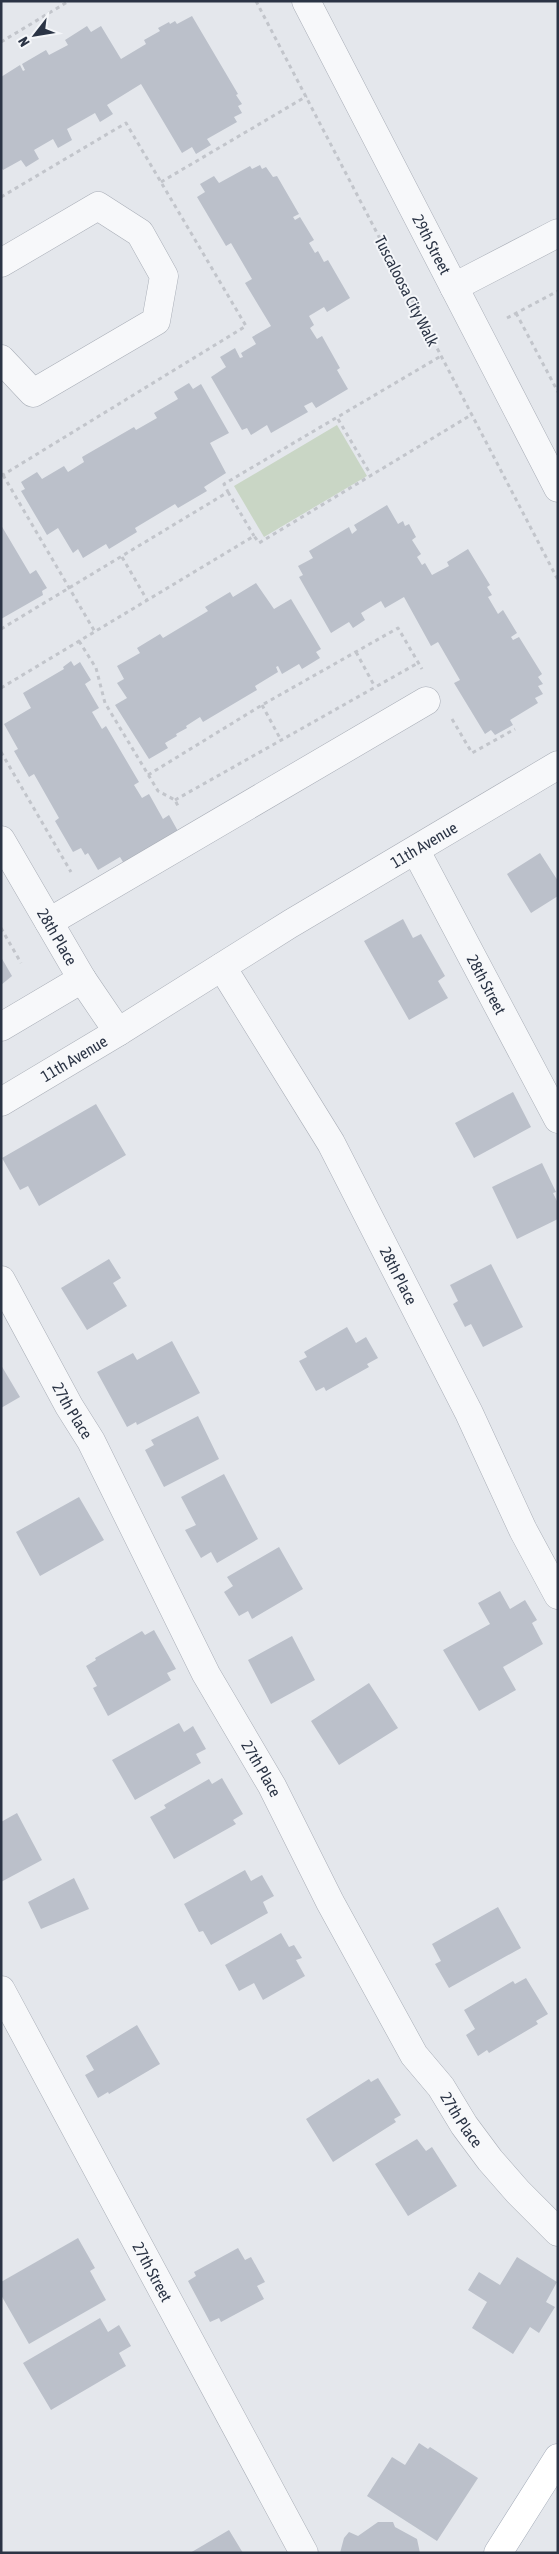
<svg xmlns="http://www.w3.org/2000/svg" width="559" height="2554" font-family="'Asap Condensed',sans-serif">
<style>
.green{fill:#c9d6c5}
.building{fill:#bbc0ca}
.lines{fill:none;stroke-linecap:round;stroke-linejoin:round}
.minor-casing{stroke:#a9aeb7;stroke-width:29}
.major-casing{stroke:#a3abb8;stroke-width:29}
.path{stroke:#c2c5cb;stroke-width:3;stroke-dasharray:4 4;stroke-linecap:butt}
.minor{stroke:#f7f8fa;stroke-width:28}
.major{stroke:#fff;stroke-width:28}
.labels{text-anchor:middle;stroke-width:4;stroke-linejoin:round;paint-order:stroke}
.street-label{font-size:16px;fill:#2b3445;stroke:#f4f6f9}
</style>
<rect width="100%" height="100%" fill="#e4e7ec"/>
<path class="green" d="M337,425L367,476L264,537L234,486Z"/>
<path class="building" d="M192,16L238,94L236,95L242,104L238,106L242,113L234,117L237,122L207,139L211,145L196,154L192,147L182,153L141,84L107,105L113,114L100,122L95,113L67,129L72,140L58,148L53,139L34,150L39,159L26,167L21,160L3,170L1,167V77L20,65L23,71L25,70L22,64L46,50L49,55L68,45L65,40L87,26L91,32L101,26L121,59L146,44L144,40L160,31L158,28L169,22L170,24L175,21L177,24Z
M260,165L262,169L266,167L273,177L277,176L299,214L293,217L295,220L300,217L314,240L309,243L315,253L318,251L324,262L328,260L350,298L327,312L324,307L309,316L314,325L310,328L317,339L322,336L340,368L337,370L348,389L316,408L312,402L304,406L308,412L271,433L267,425L251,435L247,428L242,430L211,377L226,367L220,357L235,348L240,358L243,357L241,353L256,344L252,337L271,326L245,283L252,279L231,243L226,246L197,197L205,192L200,184L214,176L219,183L250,166L252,169Z
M189,383L193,389L201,384L229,433L210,443L226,473L204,487L207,491L178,508L175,504L135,528L137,532L109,549L106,544L83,558L78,549L73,553L58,528L47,535L21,491L25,489L21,482L37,472L42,479L64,466L68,472L84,462L82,457L134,427L136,430L157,418L154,413L178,399L174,392Z
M387,505L398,524L403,521L405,526L409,524L416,537L412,540L421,554L417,557L422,565L425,563L432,575L449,566L447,562L468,549L490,585L487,587L492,595L488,597L498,614L503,610L517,633L511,637L513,640L519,637L542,674L538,677L543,684L538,686L543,694L535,698L538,703L510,720L513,725L495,735L491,730L485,734L454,683L460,680L438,642L431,646L404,597L385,608L381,601L361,613L365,620L353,628L349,622L331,633L299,577L303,575L298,566L313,558L309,551L349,527L352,534L357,530L354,525Z
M1,525L30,574L36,570L47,588L42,591L43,595L1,619Z
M256,583L274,609L291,599L321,649L316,652L320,658L302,669L299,664L282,674L278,666L276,667L278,672L255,686L257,690L203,722L200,717L186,726L187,728L176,734L177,736L165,743L168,748L149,759L115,705L127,698L117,683L124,679L117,666L140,653L137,648L160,634L163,638L208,611L205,607L230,592L233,597Z
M71,661L74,666L80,662L91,680L85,684L99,708L92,712L102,729L106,726L139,782L134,785L142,798L149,794L163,819L169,815L179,833L126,867L120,857L98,870L88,853L85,855L81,848L73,852L55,821L59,818L34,774L29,777L14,751L18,749L4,724L31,708L23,693L64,669L63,667Z
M540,853L558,881V896L531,913L507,874Z
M403,919L413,938L421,934L445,976L438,981L448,998L409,1020L364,941Z
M1,957L12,976L1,985Z
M513,1092L531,1127L474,1158L455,1123Z
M96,1104L126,1155L39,1206L28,1186L20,1190L2,1158Z
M542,1163L556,1192L553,1193L558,1203V1219L517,1239L492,1187Z
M109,1259L121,1278L113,1283L127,1306L87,1330L61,1288Z
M491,1264L523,1327L483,1347L471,1324L465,1327L453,1304L458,1301L450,1285Z
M347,1327L356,1343L366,1337L378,1358L367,1364L369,1367L326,1391L324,1387L316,1391L299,1361L307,1357L304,1352Z
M172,1341L200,1393L137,1425L136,1422L127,1427L97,1372L133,1353L137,1360Z
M1,1365L20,1397L1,1408Z
M198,1416L219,1459L164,1487L145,1450L154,1445L151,1440Z
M224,1474L258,1539L217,1563L211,1552L201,1558L185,1530L196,1525L181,1497Z
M79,1497L104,1540L40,1576L16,1532Z
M279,1547L303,1589L252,1619L248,1611L239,1616L224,1592L233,1586L227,1577Z
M500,1591L510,1609L525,1600L537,1620L532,1623L543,1644L503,1667L516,1690L479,1711L443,1650L490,1624L478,1603Z
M154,1630L176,1669L167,1673L171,1680L108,1716L93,1688L97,1686L86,1666L96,1660L95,1658L142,1631L145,1635Z
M292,1636L315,1680L271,1704L248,1660Z
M369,1683L398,1728L339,1765L311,1721Z
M179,1723L184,1732L193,1726L206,1749L196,1754L201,1763L135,1800L112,1760Z
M222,1778L243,1814L233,1820L236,1824L174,1859L150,1817L166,1808L164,1805L209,1779L212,1784Z
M17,1813L42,1860L1,1882V1822Z
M245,1870L251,1881L262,1875L274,1896L263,1902L268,1913L211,1945L203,1931L199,1932L184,1904Z
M74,1878L89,1909L41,1929L28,1902Z
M498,1907L521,1948L449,1988L435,1964L441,1961L432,1944Z
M281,1933L289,1947L294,1945L302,1958L296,1960L305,1976L263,2000L254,1983L239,1991L225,1965Z
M526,1978L548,2014L536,2021L538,2024L489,2053L487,2050L478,2056L466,2035L475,2029L464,2010L513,1981L515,1984Z
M137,2025L160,2064L109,2094L108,2092L98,2098L85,2075L94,2070L86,2056Z
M378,2078L401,2115L394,2119L396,2122L333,2162L306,2119L369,2079L371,2082Z
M417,2139L426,2151L432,2147L457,2186L408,2216L375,2164Z
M78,2238L95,2268L90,2271L106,2300L29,2344L1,2295V2282Z
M238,2248L245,2260L251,2257L265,2282L257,2286L264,2299L221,2322L219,2318L210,2322L188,2281L196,2276L194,2272Z
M517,2257L557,2282L546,2302L555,2307L539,2333L530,2327L513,2354L472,2328L487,2302L468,2290L479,2272L500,2285Z
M100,2318L108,2332L119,2325L131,2346L119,2353L126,2366L51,2410L23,2363Z
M419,2443L428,2449L430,2447L478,2478L437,2541L367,2496L392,2457L405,2465Z
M378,2522H393L395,2527L417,2539L420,2553H340L344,2538L349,2532L358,2536Z
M229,2530L243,2553H190Z"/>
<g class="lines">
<defs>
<g id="minor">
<path id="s1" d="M306,1L558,488"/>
<path d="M1,263L98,206L140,233L164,276L156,321L33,393L1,359"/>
<path d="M454,287L558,233"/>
<path id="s2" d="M1,840L82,979L118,1032"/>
<path id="s3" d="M416,851L558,1119"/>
<path d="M49,922L426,701"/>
<path id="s4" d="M222,967L331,1143L469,1413L523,1530L558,1595"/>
<path d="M1,1027L82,979"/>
<path id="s5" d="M1,1102L118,1032L290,924L558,765"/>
<path id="s6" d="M1,1280L69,1406L91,1441L206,1674L272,1786L330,1902L414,2055L441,2087L464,2125L490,2160L518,2192L558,2232"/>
<path id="s7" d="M1,1990L304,2553"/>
</g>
<path id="major" d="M498,2553L558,2458"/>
</defs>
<use href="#minor" class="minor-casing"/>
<use href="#major" class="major-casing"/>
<path class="path" d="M256,1L558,580
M1,42L69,1
M161,182L307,96
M1,197L126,123L246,326L11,470L3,475L1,473
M516,313L558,392
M507,318L558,291
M338,419L371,475
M3,475L95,632
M228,492L254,536
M122,557L147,600
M1,629L228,492L224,484L441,356
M79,641L96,668L105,703L158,791L175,800L179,808
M356,652L375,687
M1,688L254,536L259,543L471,415
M262,705L281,740
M452,719L472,753L515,729
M1,752L71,872
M148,775L262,705L398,628L422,669
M175,800L418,663
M1,928L21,963"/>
<use href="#minor" class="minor"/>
<use href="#major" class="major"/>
</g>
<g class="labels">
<g class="street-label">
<text dy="6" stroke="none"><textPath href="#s1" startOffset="274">29th Street</textPath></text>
<text transform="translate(407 291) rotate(63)" y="6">Tuscaloosa City Walk</text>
<text dy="6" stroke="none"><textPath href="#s5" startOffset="495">11th Avenue</textPath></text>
<text dy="6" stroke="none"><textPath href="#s2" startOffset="112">28th Place</textPath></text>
<text dy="6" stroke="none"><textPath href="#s3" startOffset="151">28th Street</textPath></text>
<text dy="6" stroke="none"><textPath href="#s5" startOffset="85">11th Avenue</textPath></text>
<text dy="6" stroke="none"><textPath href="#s4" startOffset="356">28th Place</textPath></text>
<text dy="6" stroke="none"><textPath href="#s6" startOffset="149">27th Place</textPath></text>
<text dy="6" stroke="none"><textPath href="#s6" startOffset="554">27th Place</textPath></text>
<text dy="6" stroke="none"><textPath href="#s6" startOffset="959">27th Place</textPath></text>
<text dy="6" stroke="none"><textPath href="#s7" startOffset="320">27th Street</textPath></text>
</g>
</g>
<rect width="559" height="2554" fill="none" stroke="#2b3445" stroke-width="5"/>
<g transform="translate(35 35) rotate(239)" stroke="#f4f6f9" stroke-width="4" paint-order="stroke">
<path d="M0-4L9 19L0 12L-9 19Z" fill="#2b3445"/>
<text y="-8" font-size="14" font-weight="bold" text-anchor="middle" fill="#2b3445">N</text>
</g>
</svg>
